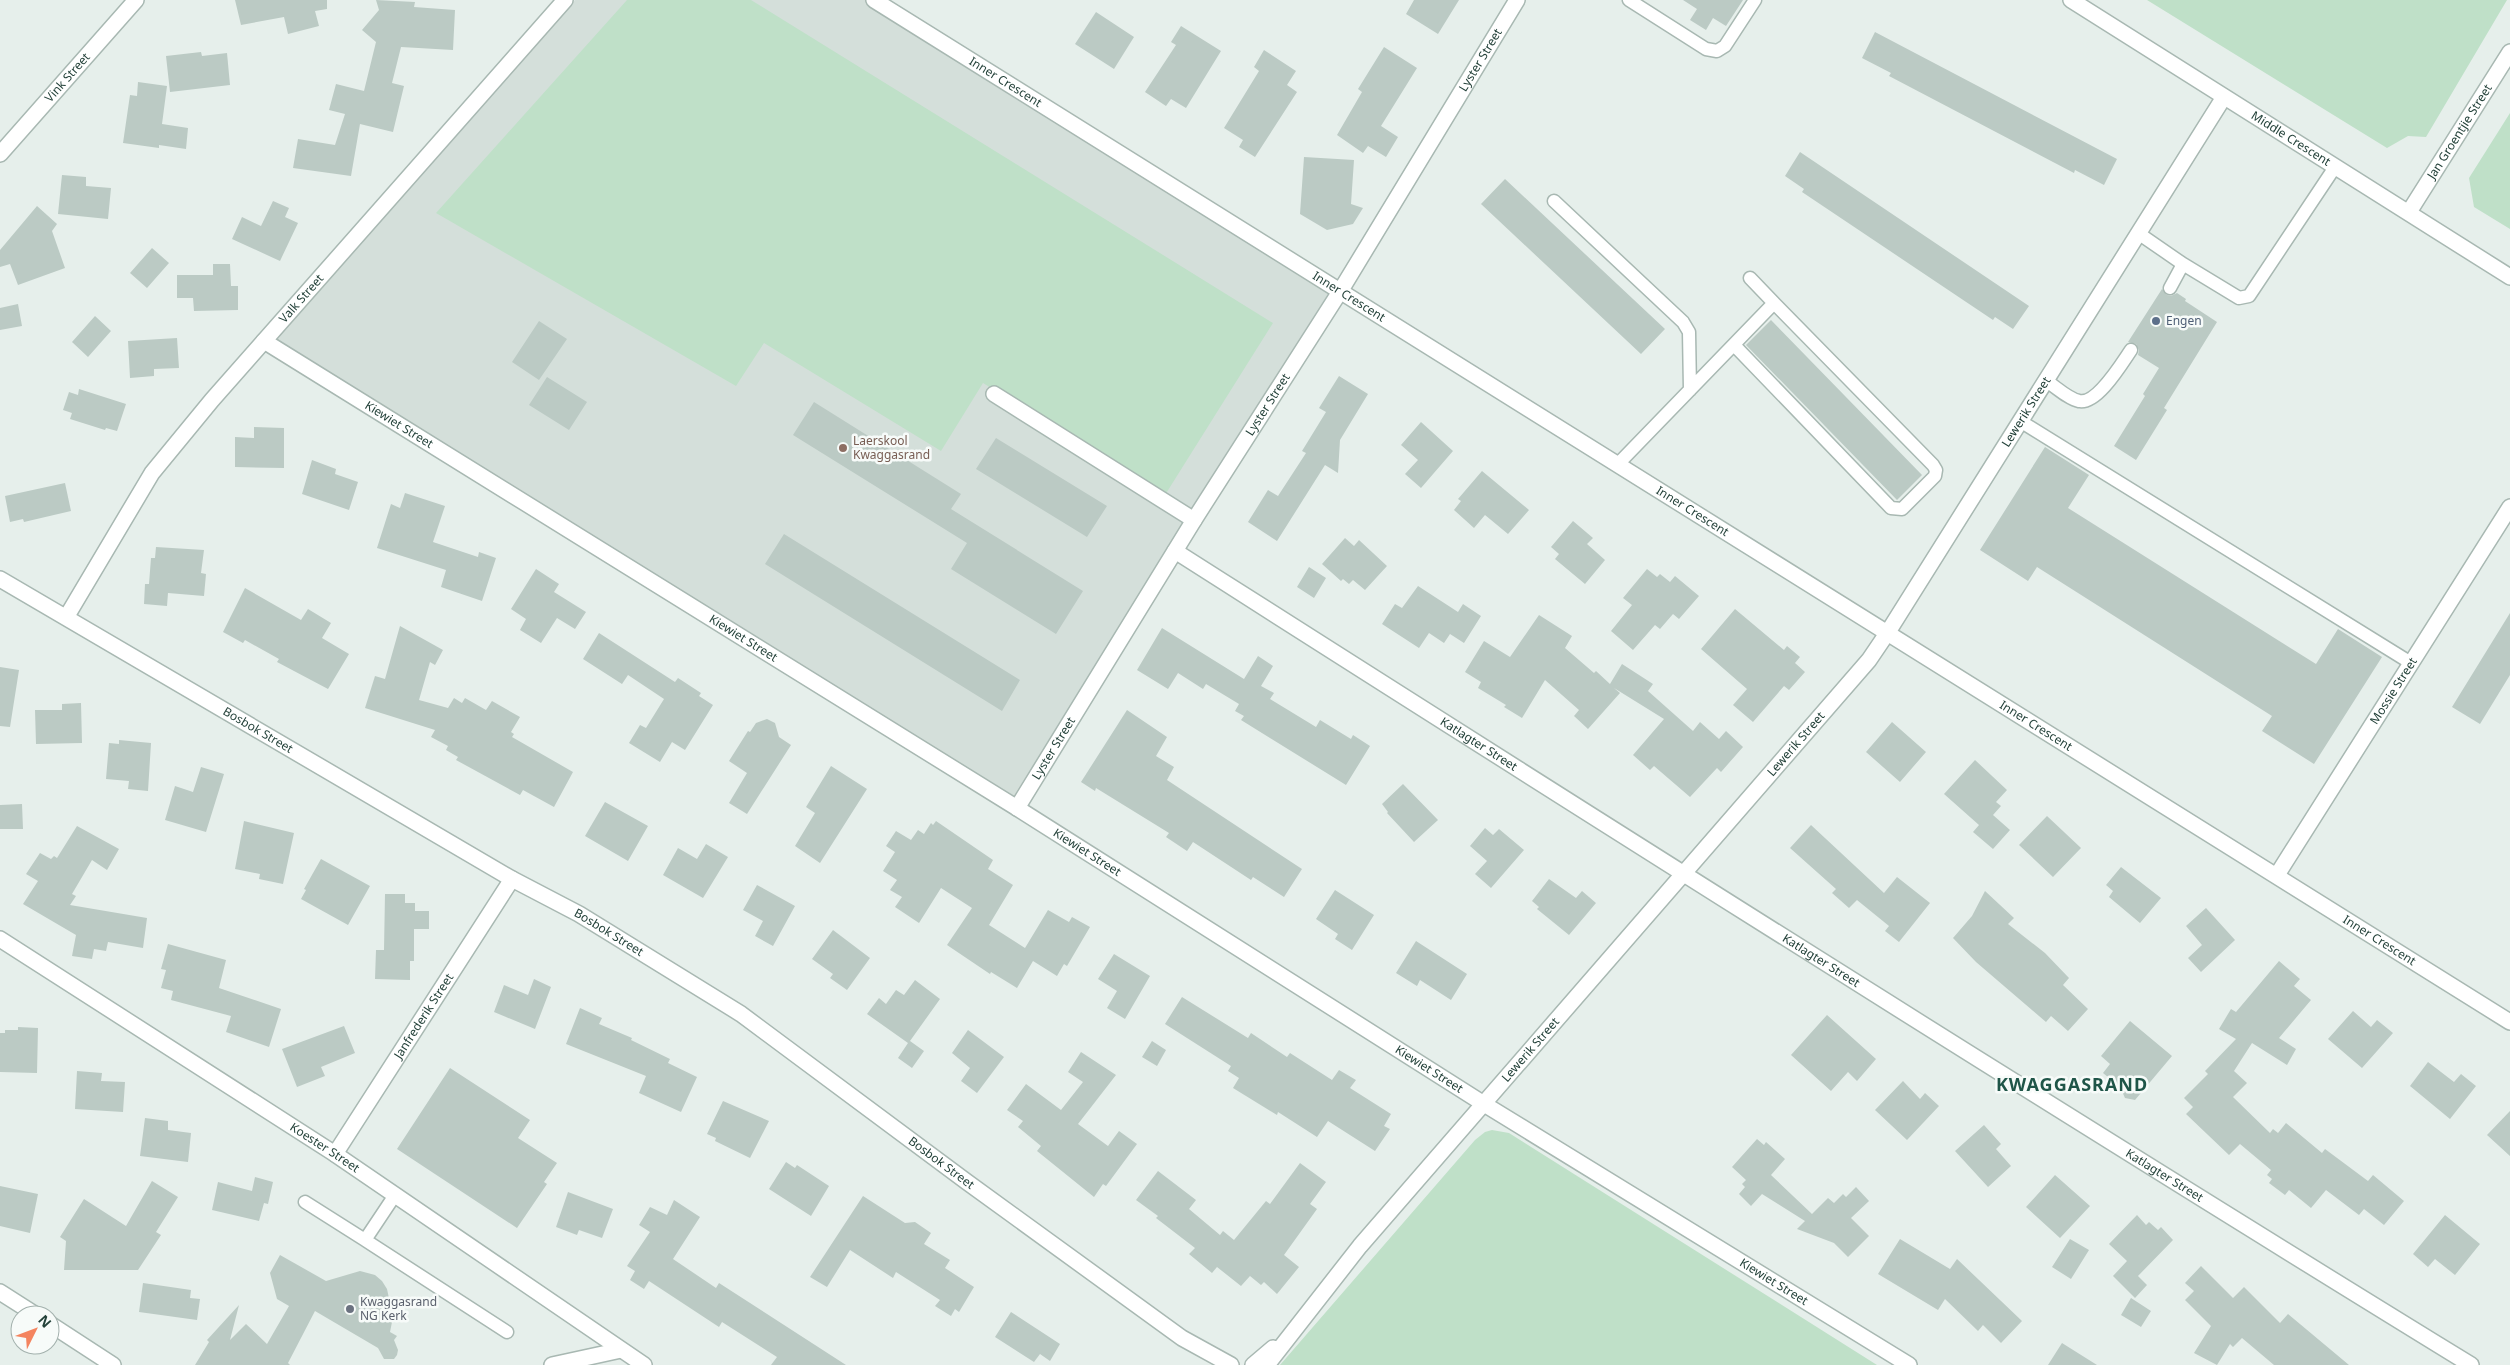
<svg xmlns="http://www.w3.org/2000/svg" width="2510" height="1365" font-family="'Noto Sans',sans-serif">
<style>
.built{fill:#d4dfda}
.green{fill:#bfe0c8}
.building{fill:#bbcac4}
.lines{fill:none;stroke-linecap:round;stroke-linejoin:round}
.lane-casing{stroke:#a8b8b2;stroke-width:15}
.street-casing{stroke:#a8b8b2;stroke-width:18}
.lane{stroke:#fff;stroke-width:12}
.street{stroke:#fff;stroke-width:15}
.service-dot{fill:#5c6f8a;stroke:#f7fbf9;stroke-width:2}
.education-dot{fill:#8d6e63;stroke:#f7fbf9;stroke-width:2}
.worship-dot{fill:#6b7280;stroke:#f7fbf9;stroke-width:2}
.labels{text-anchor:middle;stroke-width:5;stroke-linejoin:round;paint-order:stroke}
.street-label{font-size:12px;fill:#24423a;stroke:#f7fbf9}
.service-label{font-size:12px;fill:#4e5e75;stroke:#f7fbf9;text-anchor:start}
.education-label{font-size:12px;fill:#785e54;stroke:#f7fbf9;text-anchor:start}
.worship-label{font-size:12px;fill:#5b616d;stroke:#f7fbf9;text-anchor:start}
.district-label{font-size:18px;font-weight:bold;letter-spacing:1px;fill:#1f5548;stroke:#f7fbf9}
</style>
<rect width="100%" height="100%" fill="#e6efeb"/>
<path class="built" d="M575,0H880L1346,289L1022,809L270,343Z"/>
<path class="green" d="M627,0H751L1273,323L1165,495L983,383L941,451L764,343L736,386L436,213Z
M2147,0H2507L2426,137L2408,136L2387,148Z
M2510,113V229L2474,207L2469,178Z
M1492,1130L1509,1133L1877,1365H1280L1475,1140L1485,1132Z"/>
<path class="building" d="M235,0H327V9L315,11L319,26L288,34L284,17L241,25Z
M376,0L415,2L414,7L455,10L453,50L401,47L392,83L404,86L393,132L360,124L351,176L293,168L298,139L335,145L345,114L329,110L336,84L364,91L376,42L362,30L379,10Z
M1414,0H1459L1438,34L1406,14Z
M1683,0H1743L1726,26L1713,18L1706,30L1690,20L1697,9Z
M1096,12L1134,37L1114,69L1075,44Z
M1181,26L1221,51L1186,108L1171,99L1166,106L1145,92L1176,45L1171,42Z
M1875,32L2117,159L2104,185L2075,170L2074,173L1889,76L1891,73L1862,58Z
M1384,47L1417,68L1381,126L1398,137L1386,157L1368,146L1363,153L1337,135L1362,92L1358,89Z
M1264,50L1296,71L1287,85L1297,92L1255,157L1239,147L1243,140L1224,128L1259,71L1254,67Z
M201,52L202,56L227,53L230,85L170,92L166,56Z
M138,82L167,86L162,124L188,128L186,149L159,145V148L123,143L130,95L137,96Z
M1800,152L2029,306L2013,329L1995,317L1993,320L1802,192L1804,189L1785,176Z
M1304,157L1354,160L1351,204L1363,208L1353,224L1327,230L1300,214Z
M62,175L86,177V186L111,188L108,219L58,214Z
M1505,179L1665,329L1641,354L1481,204Z
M273,201L289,208L285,217L298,223L280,261L232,239L242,217L261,226Z
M37,206L57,224L52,231L65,268L18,285L10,264L0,267V250Z
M152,248L169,263L147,288L130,273Z
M213,264H230L231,286H238V310L194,311L193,298H177V275H213Z
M2162,289L2167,295L2171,296L2177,293L2186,299L2185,301L2217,322L2164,408L2167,410L2136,460L2114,446L2145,396L2143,394L2159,368L2138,355L2139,350L2136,344L2128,342Z
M18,304L22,326L0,330V308Z
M95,316L111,331L88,357L72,342Z
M1771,320L1922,475L1897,500L1746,345Z
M539,321L567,339L539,380L512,362Z
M177,338L179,368L154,369V376L130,378L128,341Z
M1339,376L1368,394L1340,440L1338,473L1325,465L1277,541L1248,522L1268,490L1278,496L1306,453L1302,451L1326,412L1319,408Z
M547,377L587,402L569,430L529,405Z
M79,389L126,404L117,431L106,428L105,430L70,419L72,413L63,410L69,392L78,395Z
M814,402L961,494L951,509L1083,591L1056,634L951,569L967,543L793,435Z
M1421,422L1453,451L1421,488L1405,474L1418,460L1401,445Z
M254,427L284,428V468L235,467V437L254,438Z
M996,438L1107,506L1087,537L976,469Z
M2045,447L2089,475L2068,508L2316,664L2338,629L2382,657L2314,764L2262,731L2272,716L2037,567L2028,581L1980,550Z
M312,460L336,469L335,474L358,482L349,510L302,494Z
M1482,471L1529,510L1508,534L1485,515L1474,528L1454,510L1461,501L1458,499Z
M65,483L71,511L24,522L23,519L10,522L5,496Z
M405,493L445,506L433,542L478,557L479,552L496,558L482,601L441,587L446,570L377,548L391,504L400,508Z
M1573,521L1593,538L1587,544L1605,560L1585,584L1555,559L1559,554L1551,547Z
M784,534L1020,680L1002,711L765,564Z
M1345,538L1354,546L1359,540L1387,566L1365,590L1353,580L1349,584L1343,579L1341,581L1322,564Z
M156,547L204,550L201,573L206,574L204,596L168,593L167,606L144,604L145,584H149L151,558H155Z
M1309,567L1326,578L1314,598L1297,587Z
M536,569L559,584L554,592L586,612L575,629L557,618L541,643L520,630L526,619L511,609Z
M1647,569L1657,577L1660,574L1670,582L1675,576L1699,596L1679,619L1673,614L1660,629L1655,625L1633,650L1611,631L1632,605L1623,598Z
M1418,586L1458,612L1463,604L1481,616L1464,643L1450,634L1444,643L1429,633L1419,648L1382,624L1395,604L1402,608Z
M245,588L301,620L308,609L331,623L322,638L349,654L328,689L277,662L279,659L245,640L243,643L223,632Z
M1735,609L1784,650L1787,646L1800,657L1795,663L1805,672L1789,690L1784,686L1753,722L1733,705L1747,689L1701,649Z
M2510,613V675L2480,724L2452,707Z
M1539,615L1572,636L1565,648L1594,673L1596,671L1610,684L1622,664L1653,684L1648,691L1693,731L1700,722L1719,739L1726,731L1743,747L1721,772L1717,768L1690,797L1654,766L1650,770L1633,755L1664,719L1614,688L1620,693L1588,729L1574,716L1579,710L1545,680L1522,718L1504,707L1506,705L1478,688L1481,682L1465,672L1484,641L1510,657Z
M400,626L443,650L435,665L430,662L419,700L448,708L454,698L462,703L465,698L486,710L492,701L520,717L511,732L514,734L512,737L573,772L554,807L523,790L520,795L456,760L458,757L446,750L448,746L431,737L435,730L365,708L375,676L385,679Z
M1162,628L1244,679L1258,656L1273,666L1261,686L1274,693L1270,699L1316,727L1320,720L1351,739L1353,735L1370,746L1346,785L1241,720L1244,716L1235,711L1239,704L1206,684L1203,689L1178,673L1168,689L1137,670Z
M599,633L675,682L678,678L701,693L699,696L713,705L685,750L672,742L660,762L629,743L640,725L646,728L664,699L628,675L622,684L583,659Z
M0,667L19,670L10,727L0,726Z
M81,703L82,743L36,744L35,710H62V704Z
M1127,710L1167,737L1156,756L1174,767L1167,780L1302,869L1284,897L1253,877L1251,880L1193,842L1187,851L1166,837L1169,833L1096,788L1095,791L1081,782Z
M767,719L775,723L779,737L791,745L747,814L729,803L747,773L729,761L748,731L750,732L756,723Z
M1892,722L1926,752L1900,782L1866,752Z
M119,740L151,743L148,791L128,789L129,781L106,779L109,743L119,744Z
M1975,760L2007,790L1996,802L2001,806L1993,815L2010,830L1993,849L1973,832L1979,825L1944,794Z
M831,766L867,789L820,863L795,846L815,813L806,807Z
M201,767L224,774L206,832L165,820L175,786L193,792Z
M1403,784L1438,820L1414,842L1387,813L1388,812L1382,804Z
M605,802L648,826L628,861L585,836Z
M22,804L23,829H0V805Z
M2047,816L2081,848L2053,877L2019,845Z
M244,821L294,833L283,884L259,879L260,874L235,869Z
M936,821L993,860L988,869L1013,885L989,925L1025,948L1048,910L1069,922L1072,917L1090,927L1067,966L1064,964L1057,976L1033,961L1017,988L991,972L990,974L947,945L972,908L941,888L919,923L895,907L902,897L890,890L897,880L883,871L895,852L886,846L896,831L911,840L918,830L924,834L931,823L933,825Z
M1811,825L1884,893L1897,877L1930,903L1899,942L1885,931L1889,926L1857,900L1849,908L1832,893L1836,889L1790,848Z
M77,826L119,849L107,870L92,860L72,894L76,896L70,905L147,918L143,948L108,942L106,951L94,949L92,959L72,956L76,935L23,904L38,881L26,874L40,853L51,859L54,856L57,858Z
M1485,828L1493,835L1499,829L1524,850L1491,888L1475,874L1487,861L1470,846Z
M706,844L728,857L703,898L663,875L678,848L697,859Z
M321,859L370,886L348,925L301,899L306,890L304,889Z
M2121,867L2161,898L2140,923L2109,897L2113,891L2106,885Z
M1549,879L1576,898L1582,891L1596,903L1569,935L1537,909L1539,907L1532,901Z
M757,885L795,906L773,946L755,936L763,921L743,910Z
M1335,890L1374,915L1352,950L1335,939L1338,934L1316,919Z
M1985,891L2014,918L2008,924L2045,953L2069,978L2063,985L2088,1009L2068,1031L2051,1016L2046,1022L1976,962L1953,938L1972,916Z
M385,894H405V903H415V911H429V929H414V961H410V980L375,979L376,950H384Z
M2206,908L2235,940L2201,972L2188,958L2202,945L2186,926Z
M833,930L870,958L847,990L830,978L833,974L812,959Z
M1416,941L1467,974L1451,1000L1420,980L1417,986L1396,973Z
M168,944L226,960L219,988L281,1009L269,1047L226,1032L231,1016L171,1000L173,991L161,988L166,970L161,969Z
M1114,954L1150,976L1125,1019L1107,1008L1117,991L1098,979Z
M2279,961L2300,979L2294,986L2311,1000L2279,1038L2296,1049L2287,1065L2252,1043L2234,1071L2247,1083L2233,1097L2270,1133L2273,1129L2278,1133L2286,1123L2322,1153L2325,1149L2368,1181L2373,1175L2404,1201L2384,1225L2364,1209L2359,1215L2326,1190L2311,1208L2289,1190L2285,1195L2269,1183L2272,1179L2267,1175L2271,1170L2240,1144L2229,1155L2186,1114L2193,1107L2184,1098L2208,1074L2205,1071L2236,1039L2219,1029L2231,1009L2236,1012Z
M534,979L551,987L535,1029L494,1012L504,985L528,995Z
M915,980L940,999L910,1041L924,1051L912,1068L898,1058L908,1043L867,1014L879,998L886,1004L896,990L904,995Z
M1182,997L1248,1038L1251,1033L1287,1057L1290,1053L1332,1080L1339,1070L1356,1080L1350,1088L1391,1114L1384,1126L1390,1129L1375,1151L1328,1121L1317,1137L1278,1112L1277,1115L1233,1088L1239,1078L1228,1071L1231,1066L1165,1024Z
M580,1008L602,1018L599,1024L632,1038L631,1040L670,1059L668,1063L697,1077L681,1112L639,1093L646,1076L566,1044Z
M2353,1011L2371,1027L2377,1020L2393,1033L2362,1068L2328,1039Z
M1827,1015L1876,1059L1857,1081L1848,1072L1831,1091L1791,1055Z
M2130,1021L2172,1056L2135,1100L2125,1098L2120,1087L2103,1073L2110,1064L2101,1056Z
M344,1026L355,1053L321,1067L325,1076L297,1087L282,1049Z
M18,1027L38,1028L37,1073L0,1072V1033H5V1030H18Z
M968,1030L1004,1057L977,1093L961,1081L970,1068L952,1053Z
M1152,1041L1166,1050L1157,1066L1142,1057Z
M1081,1052L1116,1075L1078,1124L1108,1146L1119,1131L1137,1144L1106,1186L1103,1184L1094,1197L1037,1151L1041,1146L1018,1127L1023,1121L1007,1110L1026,1084L1061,1110L1083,1082L1068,1072Z
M2428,1062L2454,1082L2461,1074L2476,1086L2450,1119L2410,1086Z
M450,1068L530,1120L518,1138L557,1163L544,1182L547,1184L517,1228L397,1149Z
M77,1071L102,1073L101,1081L125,1082L123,1112L75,1109Z
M1903,1081L1920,1099L1925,1093L1939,1106L1907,1140L1875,1110Z
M723,1101L769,1121L750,1158L715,1141L716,1138L707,1134Z
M2510,1111V1156L2487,1135Z
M145,1118L168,1121V1130L191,1133L188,1162L140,1156Z
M1984,1125L2001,1144L1996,1149L2011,1166L1988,1187L1955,1151Z
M1757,1139L1764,1145L1766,1142L1785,1159L1771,1175L1812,1214L1828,1198L1834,1203L1843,1194L1846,1197L1856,1187L1869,1201L1851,1218L1869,1236L1848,1257L1834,1243L1797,1229L1805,1221L1762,1194L1751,1206L1739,1194L1745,1187L1742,1184L1746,1180L1732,1167Z
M786,1162L795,1168L797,1165L829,1186L811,1216L769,1189Z
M1300,1163L1326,1182L1310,1204L1317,1209L1284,1255L1299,1267L1277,1294L1264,1282L1261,1285L1250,1276L1241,1286L1217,1267L1212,1273L1189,1254L1195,1248L1156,1218L1158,1216L1136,1200L1158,1171L1196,1200L1189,1209L1220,1235L1223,1231L1234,1240L1266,1201L1270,1204Z
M2055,1175L2090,1206L2060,1238L2026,1207Z
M255,1177L273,1182L268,1204L264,1203L259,1221L212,1210L218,1182L252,1191Z
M152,1181L178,1197L156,1232L161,1235L138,1270H64L66,1241L60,1237L84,1199L126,1226Z
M0,1186L38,1194L30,1233L0,1226Z
M568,1192L613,1209L602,1238L579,1230L577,1235L556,1227Z
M863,1196L905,1223L915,1222L931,1233L924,1244L950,1260L945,1268L974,1287L959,1312L955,1309L951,1316L935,1306L940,1300L896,1272L893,1278L850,1250L827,1287L810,1277Z
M674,1200L700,1217L673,1259L716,1288L719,1283L846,1365H771L777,1357L722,1322L719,1327L649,1281L644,1289L630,1280L635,1271L627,1266L650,1232L639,1225L650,1207L667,1215Z
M2137,1215L2146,1225L2149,1222L2158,1230L2161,1227L2173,1240L2138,1276L2147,1285L2135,1298L2113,1276L2127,1261L2109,1244Z
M2445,1215L2480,1244L2455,1275L2435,1259L2428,1267L2413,1254Z
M1900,1239L1950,1269L1957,1259L2022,1321L2001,1343L1983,1325L1978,1331L1945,1299L1938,1310L1878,1274Z
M2070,1239L2089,1250L2071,1279L2052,1267Z
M280,1255L326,1281L360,1271L375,1275L382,1281L387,1289L393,1317L390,1332L397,1336L394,1340L398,1350L397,1355L394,1359H384L378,1348L315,1311L288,1363L290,1365H195L209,1342L207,1340L239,1305L230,1340L246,1324L267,1344L289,1306L277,1299L270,1273Z
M2201,1266L2233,1298L2244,1287L2280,1323L2288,1314L2349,1365H2274L2242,1338L2233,1347L2230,1344L2217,1365L2194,1353L2211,1326L2185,1300L2194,1291L2185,1283Z
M143,1283L191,1290L190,1298L200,1299L197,1320L139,1312Z
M2131,1298L2151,1311L2141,1327L2121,1315Z
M1011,1312L1060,1344L1050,1361L1040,1354L1034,1362L995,1337Z
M2062,1343L2097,1365H2048Z"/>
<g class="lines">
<defs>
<path id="lane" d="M1629,0L1706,49L1717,51L1725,46L1755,0
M1554,201L1683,322L1689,332L1690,390
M2138,233L2183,264L2170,288
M2183,264L2239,298L2249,296L2335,167
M1734,345L1891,508L1902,509L1935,476L1936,470L1933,465L1774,303
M2045,380C2055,386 2068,399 2079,401C2097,405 2122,363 2131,350
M2020,421L2411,663
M1619,463L1774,303L1750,278
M395,1195L365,1240L507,1332
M305,1202L365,1240"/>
<g id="street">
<path id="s1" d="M874,0L2510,1022"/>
<path id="s2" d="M2071,0L2510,277"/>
<path id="s3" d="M0,154L136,0"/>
<path id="s4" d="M2409,212L2510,52"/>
<path id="s5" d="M264,341L1017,808L1484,1104L1909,1365"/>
<path d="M994,394L1194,520"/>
<path id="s6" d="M1175,551C1605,825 2036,1098 2471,1365"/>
<path id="s7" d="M0,579L512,879L579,914L741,1014L967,1182L1182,1338L1231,1365"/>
<path id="s8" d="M67,616L152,473L212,400L565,0"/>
<path id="s9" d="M1017,808L1194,520L1341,290L1517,0"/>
<path id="s10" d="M2277,875L2510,507"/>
<path id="s11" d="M0,939L335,1154L644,1365"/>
<path id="s12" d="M335,1154L512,879"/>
<path d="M0,1292L36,1315"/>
<path d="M50,1324L113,1365"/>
<path d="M552,1365L621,1350"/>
<path d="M1253,1365L1273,1348"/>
<path id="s13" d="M1267,1365L1360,1246L1869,660L1888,632L2224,97"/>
</g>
</defs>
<use href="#lane" class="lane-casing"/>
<use href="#street" class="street-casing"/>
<use href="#lane" class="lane"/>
<use href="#street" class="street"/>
</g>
<circle class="service-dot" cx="2156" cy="321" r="5"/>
<circle class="education-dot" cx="843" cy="448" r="5"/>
<circle class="worship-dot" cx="350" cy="1309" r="5"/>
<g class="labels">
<g class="street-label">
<text dy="4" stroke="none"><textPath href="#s9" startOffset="880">Lyster Street</textPath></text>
<text dy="4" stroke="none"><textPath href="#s3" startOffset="102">Vink Street</textPath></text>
<text dy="4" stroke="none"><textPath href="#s1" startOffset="155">Inner Crescent</textPath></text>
<text dy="4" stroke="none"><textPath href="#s4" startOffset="95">Jan Groentjie Street</textPath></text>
<text dy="4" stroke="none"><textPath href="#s2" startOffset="260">Middle Crescent</textPath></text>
<text dy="4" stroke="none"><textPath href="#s1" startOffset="560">Inner Crescent</textPath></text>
<text dy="4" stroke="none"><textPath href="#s8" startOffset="396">Valk Street</textPath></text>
<text dy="4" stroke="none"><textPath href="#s9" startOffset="475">Lyster Street</textPath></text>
<text dy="4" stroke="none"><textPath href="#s13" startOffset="1221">Lewerik Street</textPath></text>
<text dy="4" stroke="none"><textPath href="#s5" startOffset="159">Kiewiet Street</textPath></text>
<text dy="4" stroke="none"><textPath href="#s1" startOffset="965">Inner Crescent</textPath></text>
<text dy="4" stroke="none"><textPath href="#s5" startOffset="564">Kiewiet Street</textPath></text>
<text dy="4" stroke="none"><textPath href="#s10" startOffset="218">Mossie Street</textPath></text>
<text dy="4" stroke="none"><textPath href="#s1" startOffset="1370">Inner Crescent</textPath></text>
<text dy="4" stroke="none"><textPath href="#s7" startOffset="299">Bosbok Street</textPath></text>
<text dy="4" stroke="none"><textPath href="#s13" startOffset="816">Lewerik Street</textPath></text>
<text dy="4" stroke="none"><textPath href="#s6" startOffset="360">Katlagter Street</textPath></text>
<text dy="4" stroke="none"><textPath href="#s9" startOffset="70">Lyster Street</textPath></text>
<text dy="4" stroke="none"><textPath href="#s5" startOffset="969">Kiewiet Street</textPath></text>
<text dy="4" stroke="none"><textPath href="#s7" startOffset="704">Bosbok Street</textPath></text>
<text dy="4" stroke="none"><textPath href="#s1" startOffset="1775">Inner Crescent</textPath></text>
<text dy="4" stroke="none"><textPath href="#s6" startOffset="765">Katlagter Street</textPath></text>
<text dy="4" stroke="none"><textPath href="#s12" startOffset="164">Janfrederik Street</textPath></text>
<text dy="4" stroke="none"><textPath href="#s13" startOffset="411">Lewerik Street</textPath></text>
<text dy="4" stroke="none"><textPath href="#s5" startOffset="1374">Kiewiet Street</textPath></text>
<text dy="4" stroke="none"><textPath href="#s11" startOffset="386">Koester Street</textPath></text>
<text dy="4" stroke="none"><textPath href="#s7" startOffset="1109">Bosbok Street</textPath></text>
<text dy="4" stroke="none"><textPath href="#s6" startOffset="1170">Katlagter Street</textPath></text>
<text dy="4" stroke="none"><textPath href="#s5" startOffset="1779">Kiewiet Street</textPath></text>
</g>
<g class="service-label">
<text x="2166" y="325">Engen</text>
</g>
<g class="education-label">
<text x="853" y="445">Laerskool<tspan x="853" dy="14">Kwaggasrand</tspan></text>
</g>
<g class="worship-label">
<text x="360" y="1306">Kwaggasrand<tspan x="360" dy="14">NG Kerk</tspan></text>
</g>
<g class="district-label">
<text x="2072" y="1091">KWAGGASRAND</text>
</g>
</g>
<g transform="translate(35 1330) rotate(48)"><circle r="24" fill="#f7fbf9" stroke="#a3b1ad"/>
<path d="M0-4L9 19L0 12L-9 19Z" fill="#f4845f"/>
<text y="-8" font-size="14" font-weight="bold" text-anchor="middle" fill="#24423a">N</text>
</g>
</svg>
